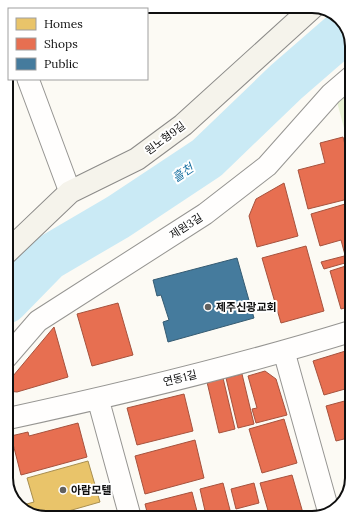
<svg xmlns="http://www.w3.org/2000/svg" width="358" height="524" font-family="Lora,'Noto Sans KR',serif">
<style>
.green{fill:#e8f1d4}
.homes{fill:#e9c46a;stroke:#a88e4f}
.shops{fill:#e76f51;stroke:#a6523d}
.public{fill:#457b9d;stroke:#355b72}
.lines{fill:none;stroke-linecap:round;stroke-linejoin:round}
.river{stroke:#caeaf5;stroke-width:45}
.street-casing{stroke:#969592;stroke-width:23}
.secondary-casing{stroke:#8c8b89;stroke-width:24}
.street{stroke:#fffefd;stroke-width:21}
.secondary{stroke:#f5f3eb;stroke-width:22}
.poi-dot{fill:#62615f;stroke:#fff;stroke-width:1.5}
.labels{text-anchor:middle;stroke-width:4;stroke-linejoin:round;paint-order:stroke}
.street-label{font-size:11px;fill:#0f0f0f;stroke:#fff}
.poi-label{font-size:11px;font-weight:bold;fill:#0f0f0f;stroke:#fff;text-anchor:start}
.water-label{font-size:12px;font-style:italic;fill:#1870a1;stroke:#fff}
.rim{fill:none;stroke:#0f0f0f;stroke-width:2}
</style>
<rect width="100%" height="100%" fill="#fcfaf4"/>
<path class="green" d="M352,84V158L336,98Z"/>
<path class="homes" d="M88,461L100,502L44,518L23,505L34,502L27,478Z"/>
<path class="shops" d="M343,137L352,171V198L308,209L298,170L325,163L320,143Z
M284,183L298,236L257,247L249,216L256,199Z
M352,202V253L345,255L341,240L320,246L311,214Z
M306,246L324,311L281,323L262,258Z
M352,254V261L324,269L321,262Z
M352,264V306L341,309L330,271Z
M118,303L133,355L92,366L77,314Z
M54,327L68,377L17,392L8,391V382Z
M352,349V387L324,395L313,361Z
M265,371L276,379L287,415L256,423L252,409L257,408L248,376Z
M242,374L254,424L238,428L226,378Z
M223,378L235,429L219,433L207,382Z
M184,394L193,431L137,445L127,408Z
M352,399V437L336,441L326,406Z
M284,419L297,463L262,473L249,429Z
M78,423L87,457L21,475L11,436L28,432L29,436Z
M195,440L204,478L145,494L135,456Z
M292,475L303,513L269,514L260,483Z
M223,483L230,510L212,515H206L200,489Z
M254,483L259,503L236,509L231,489Z
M192,492L198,515L148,516L145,504Z
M89,513L90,517H74Z"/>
<path class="public" d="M237,258L254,318L168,342L163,322L169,320L161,295L157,296L153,280Z"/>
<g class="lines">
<path class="river" d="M6,301L48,258L118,217L207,158L286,82L347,29"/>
<defs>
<path id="street" d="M28,79L70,192
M284,352L329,513
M6,358L38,321L205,214L267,166L331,94L352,76
M98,399L130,516
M6,419C122,394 238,366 352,331"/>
<path id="secondary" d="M6,253L70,192L137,159L183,125L314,6"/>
</defs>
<use href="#street" class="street-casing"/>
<use href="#secondary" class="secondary-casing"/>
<use href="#street" class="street"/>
<use href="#secondary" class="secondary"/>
</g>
<g class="poi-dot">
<circle cx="208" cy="307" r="4"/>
<circle cx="63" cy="490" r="4"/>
</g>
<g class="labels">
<g class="street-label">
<text transform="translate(165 138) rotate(-37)" y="4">원노형9길</text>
<text transform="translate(186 226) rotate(-33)" y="4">제원3길</text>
<text transform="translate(180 378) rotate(-14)" y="4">연동1길</text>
</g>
<g class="poi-label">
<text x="216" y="311">제주신광교회</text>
<text x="71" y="494">아람모텔</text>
</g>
<g class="water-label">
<text transform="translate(183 173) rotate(-34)" y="4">흘천</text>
</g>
</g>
<path d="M0 0H358V524H0ZM46 13H312A33 33 0 0 1 345 46V478A33 33 0 0 1 312 511H46A33 33 0 0 1 13 478V46A33 33 0 0 1 46 13Z" fill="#fff" fill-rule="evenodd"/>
<path class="rim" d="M46 13H312A33 33 0 0 1 345 46V478A33 33 0 0 1 312 511H46A33 33 0 0 1 13 478V46A33 33 0 0 1 46 13Z"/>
<rect x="8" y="8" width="140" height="72" fill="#ffffff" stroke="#9f9f9f"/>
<rect x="16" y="18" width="20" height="12" fill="#e9c46a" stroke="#9f9f9f"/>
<text x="44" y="28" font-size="12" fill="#0f0f0f">Homes</text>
<rect x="16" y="38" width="20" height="12" fill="#e76f51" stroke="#9f9f9f"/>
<text x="44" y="48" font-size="12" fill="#0f0f0f">Shops</text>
<rect x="16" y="58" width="20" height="12" fill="#457b9d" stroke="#9f9f9f"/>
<text x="44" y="68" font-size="12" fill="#0f0f0f">Public</text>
</svg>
